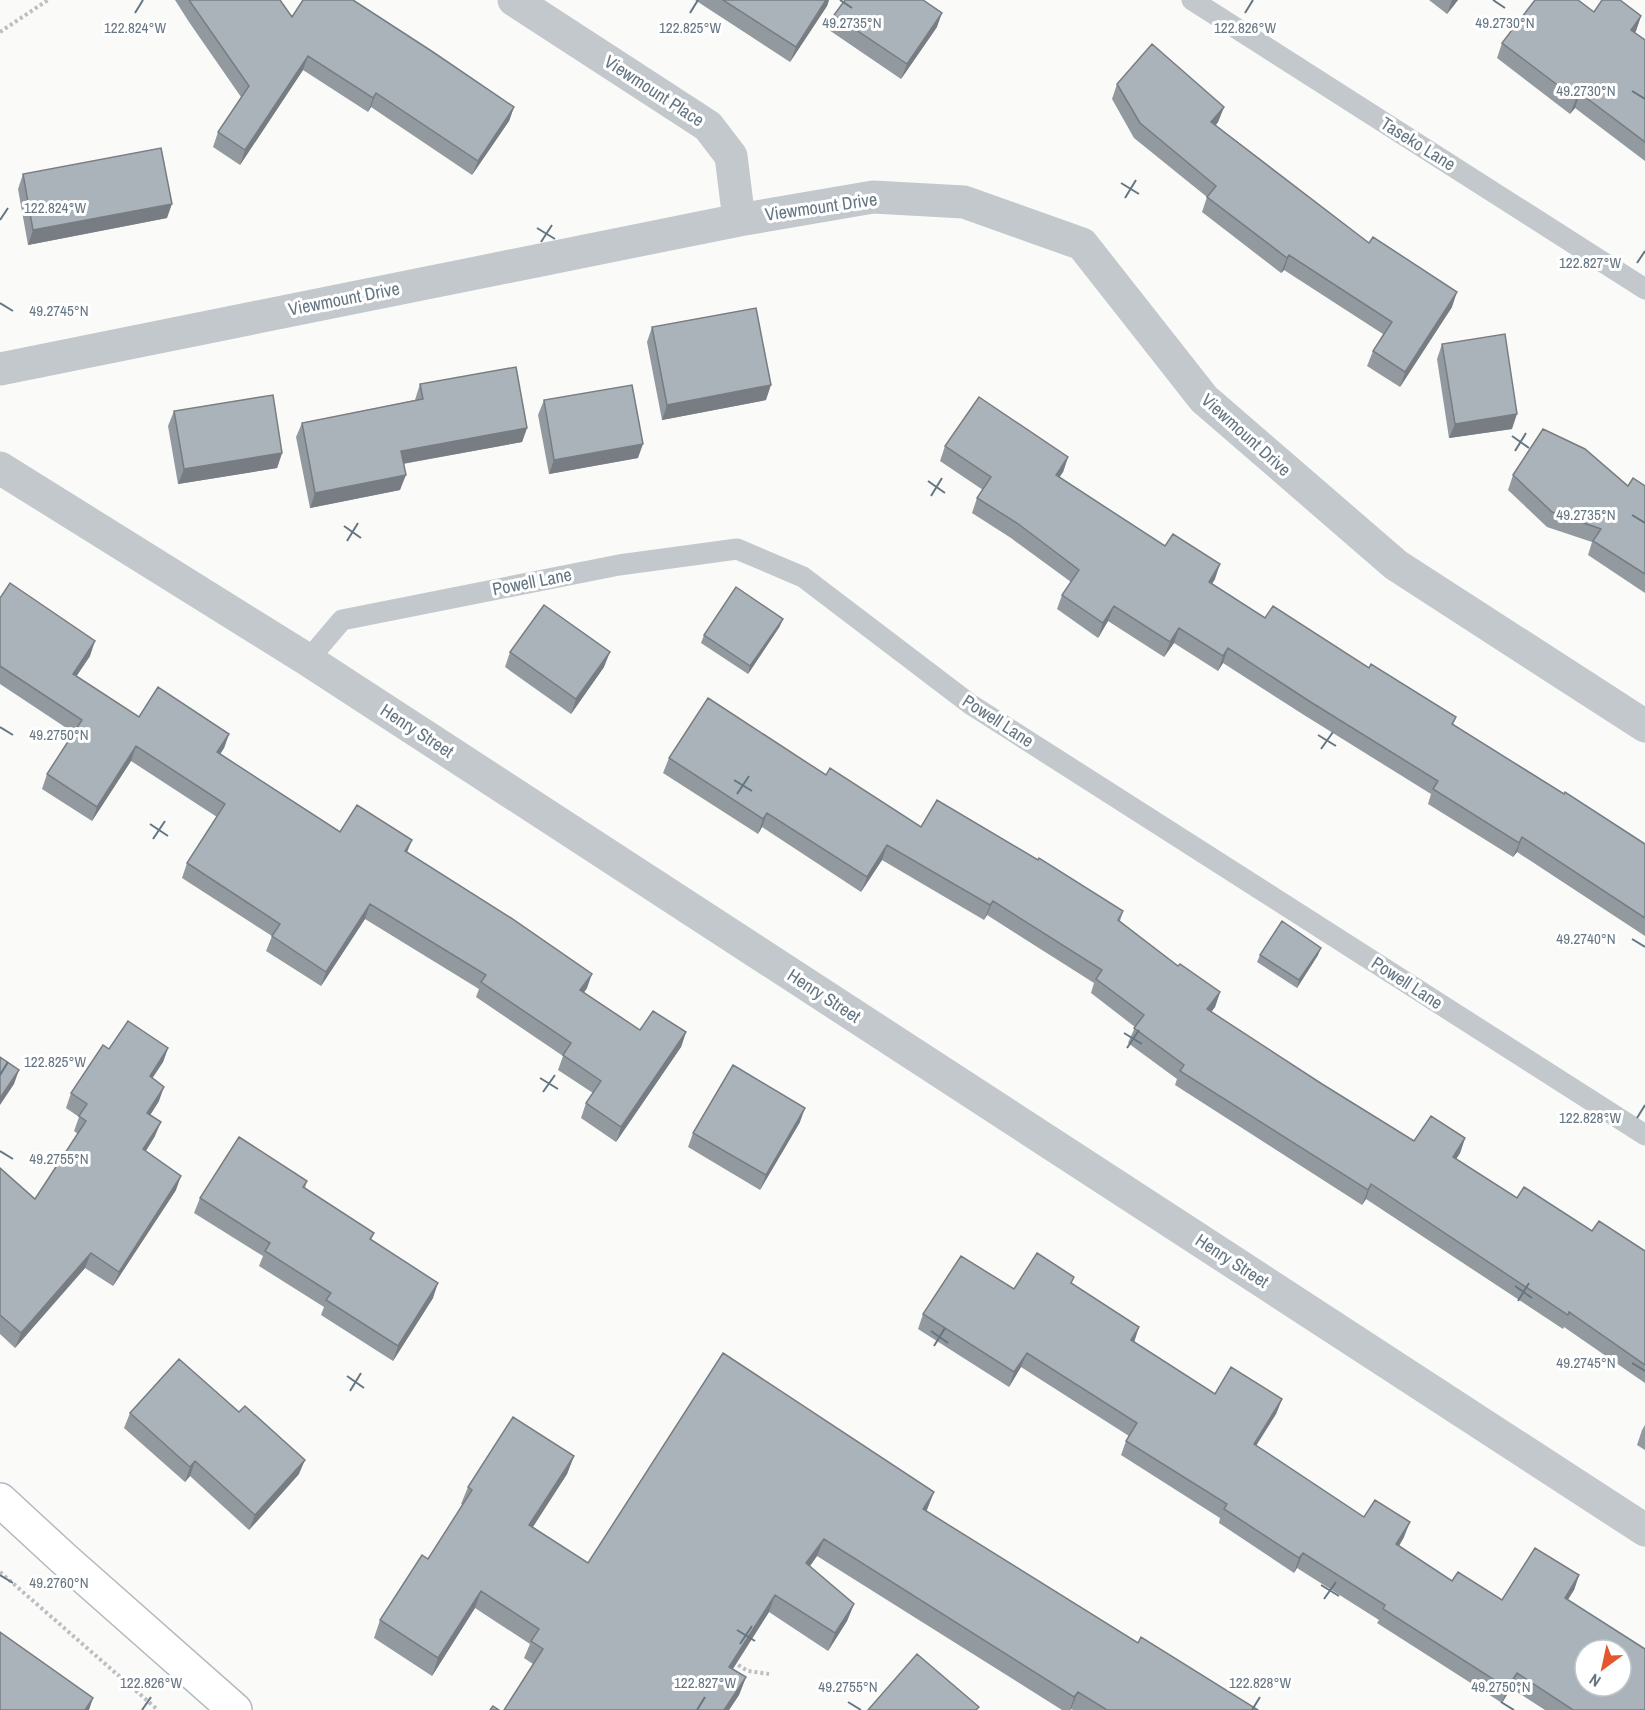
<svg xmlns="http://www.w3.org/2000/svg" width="1645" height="1710" font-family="'Archivo Narrow',sans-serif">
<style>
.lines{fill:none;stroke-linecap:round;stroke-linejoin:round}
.secondary-casing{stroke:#b3babf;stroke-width:36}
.path{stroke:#bbbfc2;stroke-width:4;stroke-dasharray:3 3;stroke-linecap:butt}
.service{stroke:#c3c8cc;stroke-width:21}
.minor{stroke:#c3c8cc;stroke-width:33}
.secondary{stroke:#fff;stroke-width:33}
.wall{fill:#929a9f}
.shaded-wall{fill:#777d82}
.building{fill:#aab3b9;stroke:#777d82;stroke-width:1.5;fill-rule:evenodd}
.ticks{fill:none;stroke:#657683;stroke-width:2}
.labels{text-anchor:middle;stroke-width:6;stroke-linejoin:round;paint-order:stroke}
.street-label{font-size:18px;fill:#657683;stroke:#fff}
.ticks-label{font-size:15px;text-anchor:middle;fill:#657683;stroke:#fff;stroke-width:6;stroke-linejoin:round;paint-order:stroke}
</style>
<rect width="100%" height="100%" fill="#fafaf8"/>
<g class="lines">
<defs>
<path id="secondary" d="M0,1500L64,1559L235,1710"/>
</defs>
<use href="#secondary" class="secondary-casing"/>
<path class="path" d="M0,32L48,0
M0,1572L158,1710
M733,1662L748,1671L769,1674"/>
<path class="service" d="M1192,0L1645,289
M308,660L342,620L619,565L737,549L803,577L970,704L1645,1135"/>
<path class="minor" d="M514,0L708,126L731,156L739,220
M0,369L739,220L873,197L964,202L1082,244L1204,399L1396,565L1645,726
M0,468L308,660L1645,1530"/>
<use href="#secondary" class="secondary"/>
</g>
<path class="wall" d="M175,0H280L292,17L514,107L509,121L472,175L371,107L368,112L303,70L240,165L213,147L218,132L241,97L189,22Z
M695,0H829L827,6L790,62Z
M1429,0H1458L1447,14Z
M1594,12L1641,16L1635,33L1645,40V161L1575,108L1570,114L1497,58L1502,43Z
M834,15L937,27L901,79L829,30Z
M1117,84L1224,107L1218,122L1216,125L1452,307L1400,387L1367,366L1373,351L1383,334L1284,270L1281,273L1202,212L1207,197L1134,138L1112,99Z
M23,174L167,218L28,245L18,189Z
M652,327L766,400L662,420L647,342Z
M1442,344L1512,429L1449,438L1437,359Z
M420,384L527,428L522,442L403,464L400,490L310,508L296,437L302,423L415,400Z
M544,400L638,458L549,474L538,415Z
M174,411L282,453L277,468L178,484L168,426Z
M945,446L1068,457L1063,472L1059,477L1215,579L1212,584L1265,618L1369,668L1456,717L1453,725L1564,794L1645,844V936L1517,852L1513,857L1428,804L1431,794L1304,715L1223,663L1218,671L1174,643L1164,657L1108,621L1098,638L1057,609L1062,595L1071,582L1011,538L972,513L977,498L983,490L940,461Z
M1513,475L1628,486H1645V593L1588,555L1592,542L1547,527L1508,490Z
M0,598L90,656L76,676L139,717L229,734L224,748L220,754L340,832L407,853L587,988L584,992L640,1030L686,1032L681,1047L616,1142L581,1118L586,1103L593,1093L558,1070L563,1056L476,997L479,989L365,919L321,986L266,951L272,936L182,878L187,863L217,817L131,761L92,821L42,789L47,774L74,733L0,684Z
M780,626L748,674L701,643L704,635Z
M510,652L604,667L571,714L505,667Z
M669,758L826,775L921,827L1123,911L1120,921L1178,966L1220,992L1215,1007L1211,1012L1322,1084L1414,1141L1465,1138L1460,1153L1456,1159L1517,1198L1592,1231L1645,1251V1383L1564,1327L1563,1329L1366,1199L1362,1205L1175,1085L1177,1079L1128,1043L1135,1027L1091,993L1094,983L987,915L984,920L882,860L861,892L762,827L758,834L663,773Z
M1260,955H1318L1297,988L1257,962Z
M168,1048L163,1062L152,1078L159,1101L150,1115L155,1136L146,1151L176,1190L113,1286L85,1268L15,1348L0,1334V1168L35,1199L78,1134L74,1131L79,1117L66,1108L71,1093L109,1049Z
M800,1122L760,1190L688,1147L693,1133Z
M307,1181L305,1188L374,1233L371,1240L433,1298L393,1361L321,1315L324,1307L259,1266L263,1256L194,1213L200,1198Z
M1072,1284L1139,1327L1134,1342L1215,1394L1282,1399L1276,1414L1256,1446L1364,1517L1404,1537L1399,1546L1452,1581L1502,1600L1579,1575L1574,1590L1568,1600L1645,1710H1545L1511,1688L1502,1703L1377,1623L1379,1620L1297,1568L1294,1573L1219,1523L1220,1518L1121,1455L1126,1441L1129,1436L1021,1367L1009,1387L918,1329L923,1314L1014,1289Z
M130,1413L299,1474L249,1530L190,1476L185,1482L124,1428Z
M1645,1425V1450L1637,1445L1642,1430Z
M574,1456L567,1474L533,1527L588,1563L927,1510L926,1511L1138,1643L1258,1710H1073L1071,1709V1710H1062L817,1556L810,1566L854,1604L847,1621L828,1651L769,1612L733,1669L746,1677L739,1695L729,1710H504L533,1664L524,1658L530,1644L475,1608L432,1676L374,1638L380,1620L428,1559L463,1505L461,1504L468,1487Z"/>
<path class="shaded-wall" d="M826,0H829L827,6L790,62L796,47Z
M1452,0H1458L1447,14Z
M942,13L937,27L901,79L907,64Z
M1641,16L1636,31L1626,44L1631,30Z
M308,56L303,70L240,165L245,150Z
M376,93L371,107L368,112L373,98Z
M1580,93L1575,108L1570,114L1576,99Z
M514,107L509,121L472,175L478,161Z
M1224,107L1218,122L1206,136L1211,122Z
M172,204L167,218L28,245L33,230Z
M1289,255L1284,270L1281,273L1287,258Z
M1457,292L1452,307L1400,387L1405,372Z
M771,385L766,400L662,420L667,405Z
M1517,414L1512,429L1449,438L1455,424Z
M527,428L522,442L395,465L401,451Z
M643,444L638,458L549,474L554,460Z
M282,453L277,468L178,484L184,469Z
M1068,457L1063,472L1051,490L1056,475Z
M406,475L400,490L310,508L315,493Z
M1220,564L1215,579L1203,597L1209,582Z
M1114,606L1108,621L1098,638L1103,623Z
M783,619L780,626L748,674L750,666Z
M1179,628L1174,643L1164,657L1170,642Z
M95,641L90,656L68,689L73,674Z
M1228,648L1223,663L1218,671L1223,656Z
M610,652L604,667L571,714L576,699Z
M229,734L224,748L212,767L217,752Z
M136,746L131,761L92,821L97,807Z
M767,813L762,827L758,834L763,819Z
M1522,837L1517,852L1513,857L1519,843Z
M412,840L406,855L405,851Z
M887,845L882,860L861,892L867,877Z
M993,901L987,915L984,920L990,905Z
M370,904L365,919L321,986L326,972Z
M1321,948L1318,955L1297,988L1299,980Z
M592,974L587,988L575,1005L580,990Z
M1220,992L1215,1007L1202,1024L1207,1009Z
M686,1032L681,1047L616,1142L621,1127Z
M168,1048L163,1062L144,1091L150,1076Z
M19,1070L14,1084L0,1105V1098Z
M164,1087L159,1101L142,1128L147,1113Z
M805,1108L800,1122L760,1190L766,1175Z
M161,1122L155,1136L138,1163L143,1149Z
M1465,1138L1460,1153L1448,1172L1453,1157Z
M181,1176L176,1190L113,1286L119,1272Z
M1371,1184L1366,1199L1362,1205L1368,1190Z
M91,1253L85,1268L15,1348L21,1333Z
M438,1283L433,1298L393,1361L398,1346Z
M1139,1327L1134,1342L1131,1340Z
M1027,1353L1021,1367L1009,1387L1014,1372Z
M1282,1399L1276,1414L1248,1458L1254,1444Z
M574,1456L567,1474L523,1542L529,1525Z
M305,1460L299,1474L249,1530L255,1515Z
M195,1461L190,1476L185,1482L190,1467Z
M934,1492L927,1510L916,1526L923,1509Z
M1410,1522L1404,1537L1391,1559L1396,1544Z
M824,1539L817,1556L800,1580L806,1563Z
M1303,1553L1297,1568L1294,1573L1299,1558Z
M1579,1575L1574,1590L1559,1612L1565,1598Z
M481,1591L475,1608L432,1676L438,1658Z
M775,1595L769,1612L723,1684L729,1667Z
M854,1604L847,1621L828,1651L835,1633Z
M1517,1673L1511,1688L1502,1703L1507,1688Z
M746,1677L739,1695L729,1710H724Z
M1078,1692L1071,1709L1070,1710L1074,1697Z
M93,1698L89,1710H85Z"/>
<path class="building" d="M189,0H280L292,17L303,0H353L433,52L514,107L478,161L376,93L373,98L308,56L245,150L218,132L249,86Z
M723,0H826L796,47Z
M845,0H923L942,13L907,64L834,15Z
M1535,0H1578L1594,12L1602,0H1620L1641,16L1631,30L1645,40V142L1580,93L1576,99L1502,43Z
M1152,44L1224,107L1211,122L1369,243L1373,237L1457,292L1405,372L1373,351L1392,322L1289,255L1287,258L1207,197L1216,186L1140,123L1117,84Z
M161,148L172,204L33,230L23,174Z
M756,308L771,385L667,405L652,327Z
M1505,334L1517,414L1455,424L1442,344Z
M516,367L527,428L401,451L406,475L315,493L302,423L423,399L420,384Z
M632,385L643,444L554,460L544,400Z
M273,395L282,453L184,469L174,411Z
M979,397L1068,457L1056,475L1165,546L1173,534L1220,564L1209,582L1265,618L1273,606L1369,668L1371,664L1456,717L1452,724L1564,794L1565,792L1645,844V918L1522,837L1519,843L1433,789L1438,781L1309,701L1228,648L1223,656L1179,628L1170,642L1114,606L1103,623L1062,595L1079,570L1017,523L977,498L991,477L945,446Z
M1543,429L1585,449L1628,486L1633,478L1645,486V574L1593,541L1601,529L1552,512L1513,475Z
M10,583L95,641L73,674L139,717L158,687L229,734L217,752L340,832L357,805L412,840L405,851L511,918L592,974L580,990L640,1030L653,1011L686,1032L621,1127L586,1103L601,1081L563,1055L571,1043L481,982L486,975L370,904L326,972L272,936L280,924L187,863L225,804L136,746L97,807L47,774L82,720L0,666V598Z
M736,587L783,619L750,666L704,635Z
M544,605L610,652L576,699L510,652Z
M708,698L826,775L830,768L921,827L937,800L1038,860L1039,858L1123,911L1118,920L1178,966L1180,964L1220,992L1207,1009L1322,1084L1414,1141L1431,1116L1465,1138L1453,1157L1517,1198L1524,1187L1592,1231L1599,1221L1645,1251V1365L1569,1312L1568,1315L1371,1184L1368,1190L1180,1071L1184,1065L1134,1028L1144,1015L1096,979L1102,970L993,901L990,905L887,845L867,877L767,813L763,819L669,758Z
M1282,921L1321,948L1299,980L1260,955Z
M128,1021L168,1048L150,1076L164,1087L147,1113L161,1122L143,1149L181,1176L119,1272L91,1253L21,1333L0,1315V1168L35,1199L86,1121L79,1116L87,1104L71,1093L103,1045L109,1049Z
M0,1057L19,1070L0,1098Z
M733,1065L805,1108L766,1175L693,1133Z
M239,1137L307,1181L303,1187L374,1233L370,1239L438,1283L398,1346L326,1300L331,1293L265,1251L270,1243L200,1198Z
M1037,1253L1074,1277L1071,1283L1139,1327L1131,1340L1215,1394L1231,1367L1282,1399L1254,1444L1364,1517L1375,1500L1410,1522L1396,1544L1452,1581L1458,1572L1502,1600L1535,1548L1579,1575L1565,1598L1645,1649V1710H1573L1517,1673L1507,1688L1383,1609L1385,1605L1303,1553L1299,1558L1224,1509L1227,1504L1126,1441L1137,1423L1027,1353L1014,1372L923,1314L961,1256L1014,1289ZM1585,1650H1621V1686H1585Z
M723,1353L934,1492L923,1509L1138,1643L1141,1637L1258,1710H1107L1078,1692L1074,1697L824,1539L806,1563L854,1604L835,1633L775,1595L729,1667L746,1677L724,1710H504L543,1649L531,1641L539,1629L481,1591L438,1658L380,1620L422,1555L428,1559L472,1490L468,1487L513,1417L574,1456L529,1525L588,1563Z
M179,1359L239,1412L245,1406L305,1460L255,1515L195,1461L190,1467L130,1413Z
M0,1632L93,1698L85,1710H0Z
M917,1654L979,1707L976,1710H868Z
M493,1706L499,1710H490Z"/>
<path class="ticks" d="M840,0L852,8M1493,0L1505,8M135,13L143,0M690,13L698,0M1245,13L1253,0M1632,91L1645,99M1121,183L1139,194M1125,198L1136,180M0,220L8,208M537,228L555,239M541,242L552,225M1637,263L1645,251M0,303L13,311M1512,436L1529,448M1515,451L1526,433M928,481L945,493M931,496L942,478M1632,515L1645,523M344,526L361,538M347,541L358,523M0,727L13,735M1318,735L1336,746M1321,749L1333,732M734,780L752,791M737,794L749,776M150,824L168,836M153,839L165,821M1632,939L1645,947M1124,1033L1142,1044M1127,1048L1139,1030M0,1075L8,1062M540,1078L558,1089M543,1092L555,1075M1637,1118L1645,1105M0,1151L13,1159M1515,1286L1532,1298M1518,1301L1529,1283M931,1331L948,1343M934,1346L945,1328M1632,1363L1645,1371M347,1376L364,1388M350,1391L361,1373M0,1575L13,1583M1321,1585L1339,1596M1324,1599L1336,1582M737,1630L755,1641M740,1644L752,1626M848,1702L861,1710M1501,1702L1514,1710M142,1710L151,1697M697,1710L705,1697M1252,1710L1260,1697"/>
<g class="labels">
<g class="street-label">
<text transform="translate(654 91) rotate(33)" y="6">Viewmount Place</text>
<text transform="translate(1418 144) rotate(32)" y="6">Taseko Lane</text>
<text transform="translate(821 207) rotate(-8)" y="6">Viewmount Drive</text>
<text transform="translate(344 299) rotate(-11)" y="6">Viewmount Drive</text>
<text transform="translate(1246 435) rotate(42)" y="6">Viewmount Drive</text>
<text transform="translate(532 582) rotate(-11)" y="6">Powell Lane</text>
<text transform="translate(998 721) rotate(33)" y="6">Powell Lane</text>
<text transform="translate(417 731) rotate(33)" y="6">Henry Street</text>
<text transform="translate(1407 983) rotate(33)" y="6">Powell Lane</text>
<text transform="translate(824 996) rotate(33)" y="6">Henry Street</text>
<text transform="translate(1232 1261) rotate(33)" y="6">Henry Street</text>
</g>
</g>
<g class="ticks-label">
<text x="852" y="28">49.2735°N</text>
<text x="1505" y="28">49.2730°N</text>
<text x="135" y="33">122.824°W</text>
<text x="690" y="33">122.825°W</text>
<text x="1245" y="33">122.826°W</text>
<text x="1586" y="96">49.2730°N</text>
<text x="55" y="213">122.824°W</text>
<text x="1590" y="268">122.827°W</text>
<text x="59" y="316">49.2745°N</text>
<text x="1586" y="520">49.2735°N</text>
<text x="59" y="740">49.2750°N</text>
<text x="1586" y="944">49.2740°N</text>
<text x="55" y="1067">122.825°W</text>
<text x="1590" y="1123">122.828°W</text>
<text x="59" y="1164">49.2755°N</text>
<text x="1586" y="1368">49.2745°N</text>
<text x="59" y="1588">49.2760°N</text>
<text x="151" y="1688">122.826°W</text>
<text x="705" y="1688">122.827°W</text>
<text x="1260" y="1688">122.828°W</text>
<text x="848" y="1692">49.2755°N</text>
<text x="1501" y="1692">49.2750°N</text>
</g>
<g transform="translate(1603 1668) rotate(213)"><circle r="28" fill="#ffffff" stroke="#c1c8cd" stroke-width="1.5"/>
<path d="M0-4.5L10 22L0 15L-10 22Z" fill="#e4572e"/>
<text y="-9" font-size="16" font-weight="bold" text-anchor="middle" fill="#657683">N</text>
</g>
</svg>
